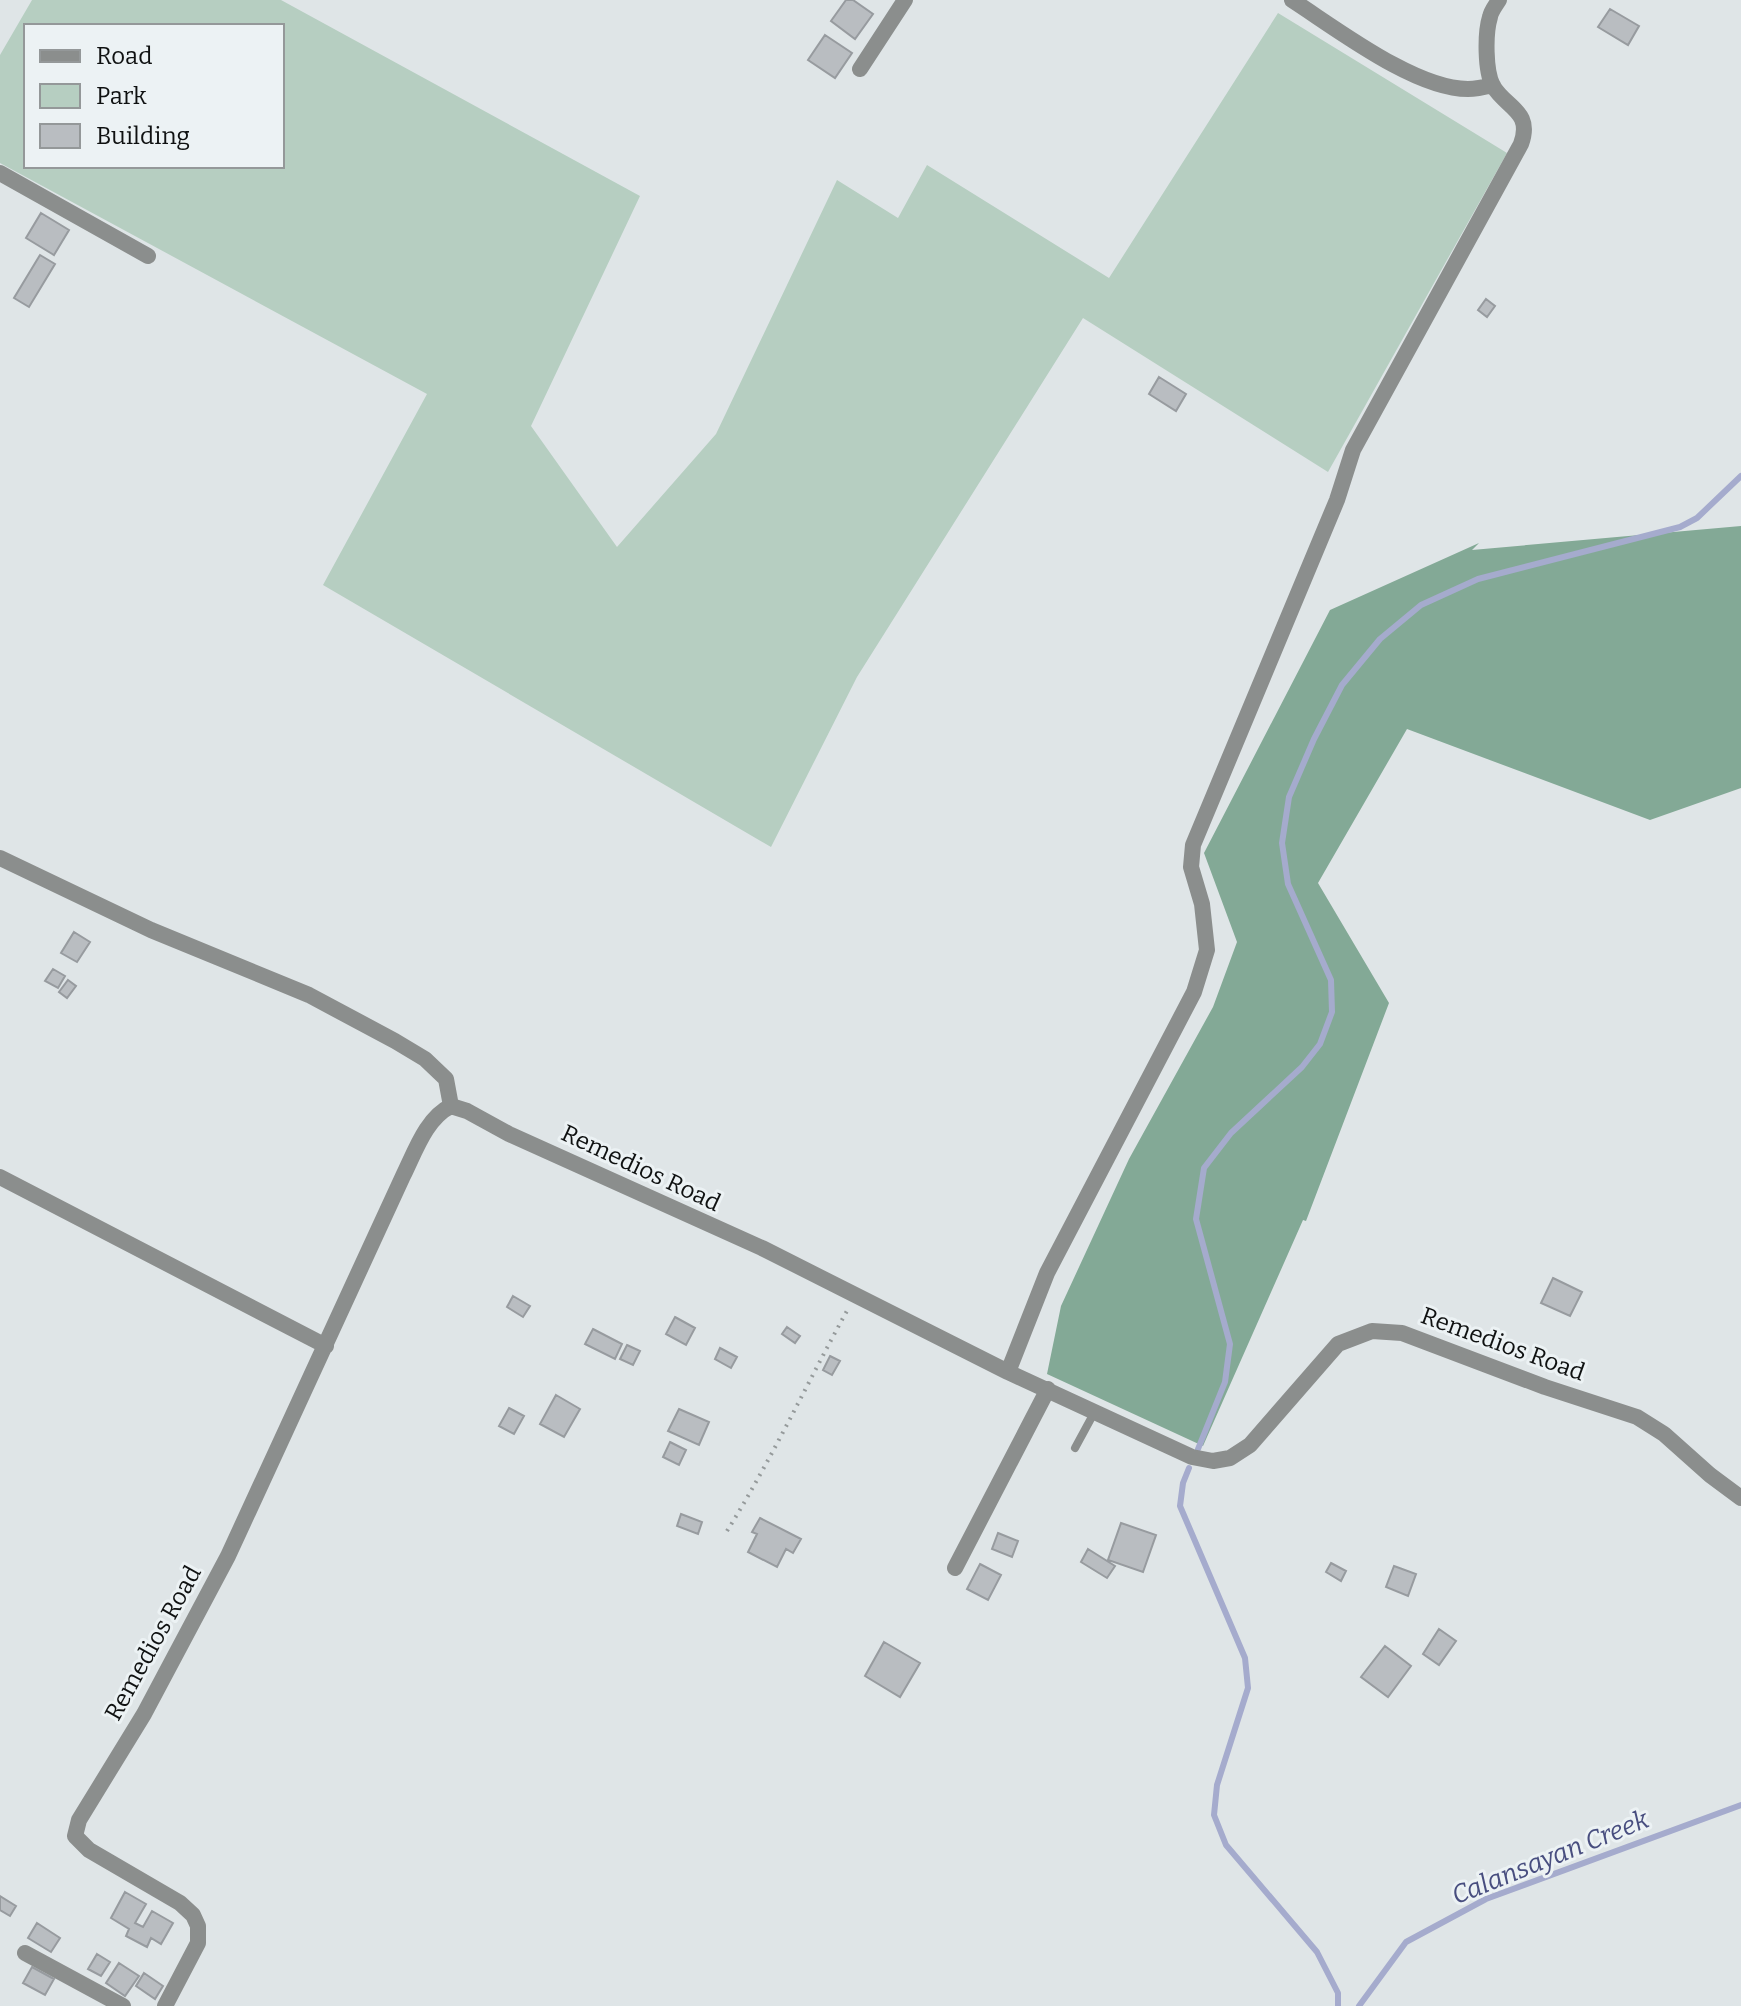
<svg xmlns="http://www.w3.org/2000/svg" width="1741" height="2006" font-family="Bitter,serif">
<style>
.green{fill:#b6cec1;fill-rule:evenodd}
.forest{fill:#83a996}
.lines{fill:none;stroke-linecap:round;stroke-linejoin:round}
.stream{stroke:#a5abcd;stroke-width:6}
.building{fill:#b9bdc1;stroke:#979b9f;stroke-width:2}
.path{stroke:#959a9b;stroke-width:4;stroke-dasharray:2 6;stroke-linecap:butt}
.lane{stroke:#8b8e8d;stroke-width:8}
.street{stroke:#8b8e8d;stroke-width:16}
.labels{text-anchor:middle;stroke-width:6;stroke-linejoin:round;paint-order:stroke}
.street-label{font-size:24px;fill:#0f1111;stroke:#ecf2f4}
.water-label{font-size:26px;font-style:italic;fill:#484e7f;stroke:#ecf2f4}
</style>
<rect width="100%" height="100%" fill="#dfe5e7"/>
<path class="green" d="M32,0H281L640,196L531,426L617,547L716,434L837,180L898,218L927,165L1109,278L1278,13L1507,153L1328,472L1083,318L857,677L771,847L323,585L427,394L0,163V55ZM282,26V166H26V26Z"/>
<path class="forest" d="M1741,526V788L1650,820L1407,729L1318,883L1389,1003L1306,1221L1303,1220L1203,1446L1047,1374L1061,1306L1129,1159L1213,1007L1237,942L1204,853L1330,610L1479,543L1472,550Z"/>
<g class="lines">
<path class="stream" d="M1198,1449L1225,1382L1230,1344L1196,1219L1204,1168L1231,1133L1302,1067L1320,1044L1332,1012L1331,980L1288,884L1282,843L1289,797L1314,739L1342,685L1380,639L1421,605L1478,579L1680,527L1697,518L1741,476
M1189,1468L1183,1483L1180,1506L1245,1658L1248,1688L1217,1785L1214,1815L1226,1845L1317,1952L1338,1993V2006
M1359,2006L1406,1942L1486,1899L1741,1805"/>
</g>
<path class="building" d="M846,0H853L873,14L855,39L831,21Z
M1610,9L1639,26L1628,45L1598,27Z
M825,35L852,53L835,78L808,60Z
M41,213L69,230L54,255L26,238Z
M40,255L55,264L29,307L14,298Z
M1486,299L1495,306L1487,317L1478,310Z
M1159,377L1186,394L1176,411L1149,394Z
M74,932L90,942L77,962L61,953Z
M53,969L65,976L58,988L45,981Z
M68,980L76,986L67,998L59,992Z
M1553,1278L1582,1292L1570,1316L1541,1303Z
M513,1296L530,1306L523,1317L507,1307Z
M675,1317L695,1328L686,1345L666,1334Z
M787,1327L800,1336L795,1343L782,1334Z
M593,1329L622,1344L615,1359L585,1344Z
M627,1345L640,1351L633,1365L620,1359Z
M720,1348L737,1357L731,1368L715,1359Z
M830,1356L840,1361L832,1375L823,1370Z
M556,1395L580,1409L564,1437L540,1424Z
M509,1408L524,1416L514,1434L499,1426Z
M679,1409L709,1422L699,1445L668,1431Z
M670,1442L686,1450L679,1465L663,1457Z
M681,1514L702,1522L698,1534L677,1526Z
M760,1518L801,1539L793,1553L786,1549L777,1567L748,1552L757,1534L752,1532Z
M1121,1523L1156,1535L1143,1572L1108,1560Z
M998,1533L1018,1541L1012,1557L992,1549Z
M1088,1549L1115,1566L1107,1578L1081,1562Z
M1331,1563L1346,1571L1341,1581L1326,1572Z
M980,1564L1001,1575L988,1600L967,1589Z
M1394,1566L1416,1574L1408,1596L1386,1587Z
M1439,1629L1456,1641L1439,1665L1423,1654Z
M884,1642L920,1663L900,1697L865,1676Z
M1385,1646L1411,1666L1388,1697L1361,1677Z
M125,1892L146,1904L135,1923L143,1927L152,1911L173,1923L161,1944L151,1938L147,1947L126,1936L129,1929L111,1918Z
M0,1896L16,1906L10,1916L0,1910Z
M37,1923L60,1938L51,1952L28,1938Z
M97,1954L110,1962L101,1976L88,1969Z
M119,1963L139,1976L125,1996L106,1983Z
M32,1967L54,1979L45,1995L23,1983Z
M144,1973L163,1986L155,1999L136,1986Z"/>
<g class="lines">
<path class="path" d="M727,1531C772,1459 807,1383 848,1309"/>
<path class="lane" d="M1075,1448L1094,1413"/>
<path class="street" d="M1292,0C1337,29 1415,89 1468,89C1476,89 1485,87 1493,85
M860,69L905,0
M0,173L148,256
M0,858L151,930L309,995L395,1041L425,1059L446,1079L451,1106
M0,1177L326,1346
M1008,1372L1047,1273L1194,992L1207,950L1202,904L1191,867L1193,845L1337,500L1353,450L1521,144C1533,111 1506,108 1493,86C1485,71 1485,33 1490,17C1491,11 1496,5 1499,0
M955,1568L1048,1389
M25,1953L123,2006
M165,2006L198,1943V1926L193,1915L180,1903L89,1850L75,1836L79,1820L144,1714L228,1556L403,1176C415,1152 426,1118 451,1106L467,1111L509,1134L762,1248L1008,1372L1192,1457L1213,1461L1230,1458L1250,1445L1338,1344L1372,1331L1402,1333L1545,1387L1637,1417L1664,1434L1710,1475L1741,1498"/>
</g>
<g class="labels">
<g class="street-label">
<text transform="translate(641 1168) rotate(25)" y="8">Remedios Road</text>
<text transform="translate(1503 1344) rotate(20)" y="8">Remedios Road</text>
<text transform="translate(153 1643) rotate(-61)" y="8">Remedios Road</text>
</g>
<g class="water-label">
<text transform="translate(1550 1857) rotate(-22)" y="9">Calansayan Creek</text>
</g>
</g>
<rect x="24" y="24" width="260" height="144" fill="#ecf2f4" stroke="#949899" stroke-width="2"/>
<rect x="40" y="50" width="40" height="12" fill="#8b8e8d" stroke="#949899" stroke-width="2"/>
<text x="96" y="64" font-size="24" fill="#0f1111">Road</text>
<rect x="40" y="84" width="40" height="24" fill="#b6cec1" stroke="#949899" stroke-width="2"/>
<text x="96" y="104" font-size="24" fill="#0f1111">Park</text>
<rect x="40" y="124" width="40" height="24" fill="#b9bdc1" stroke="#949899" stroke-width="2"/>
<text x="96" y="144" font-size="24" fill="#0f1111">Building</text>
</svg>
